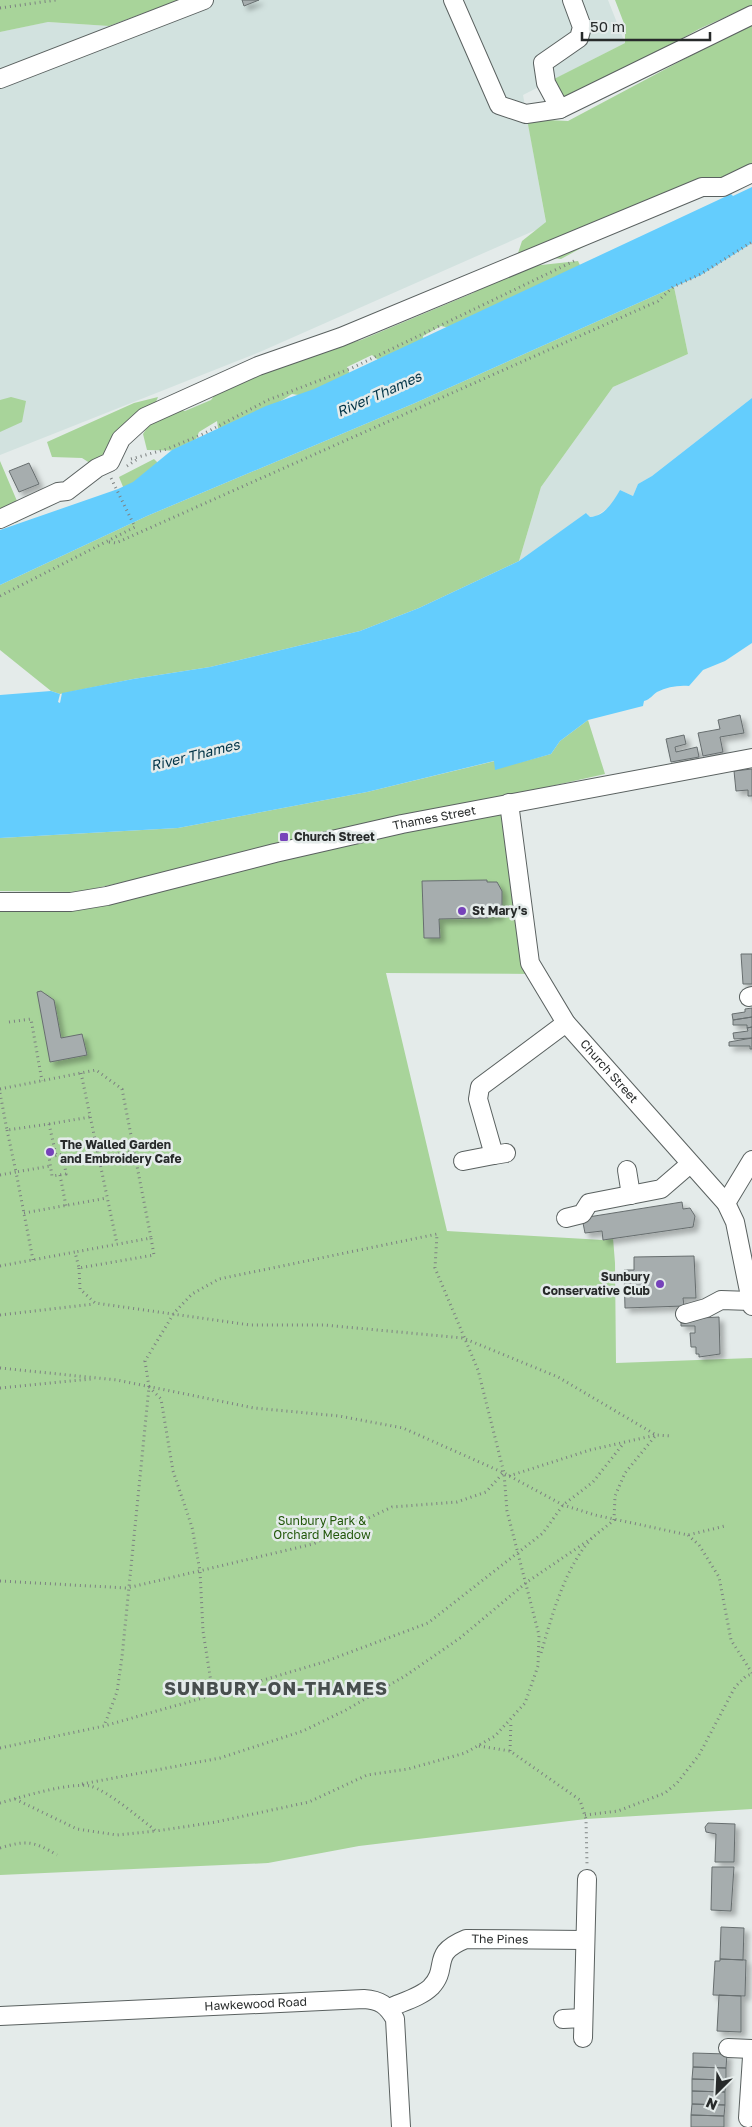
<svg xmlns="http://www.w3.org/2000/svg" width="752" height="2127" font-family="'Golos Text',sans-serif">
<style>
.built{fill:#d2e2df}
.green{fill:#a8d49a}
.water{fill:#64cdfd}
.building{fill:#a6adae;stroke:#676e6f;filter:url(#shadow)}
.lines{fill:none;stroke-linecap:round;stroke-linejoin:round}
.minor-casing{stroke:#5a6160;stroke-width:20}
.path{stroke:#7c8181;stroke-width:3;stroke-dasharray:1 4;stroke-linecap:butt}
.minor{stroke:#fff;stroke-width:18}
.poi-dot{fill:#7642ba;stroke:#e4ebea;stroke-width:2}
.labels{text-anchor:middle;stroke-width:5;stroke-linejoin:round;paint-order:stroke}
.street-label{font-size:12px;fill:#272a2a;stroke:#e4ebea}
.poi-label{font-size:12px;font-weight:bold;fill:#272a2a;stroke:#e4ebea;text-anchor:start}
.park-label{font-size:12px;fill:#23580b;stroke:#e4ebea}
.water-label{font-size:14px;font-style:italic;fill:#013346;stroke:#e4ebea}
.district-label{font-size:18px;font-weight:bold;letter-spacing:1px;fill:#474e4d;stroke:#e4ebea}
</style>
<defs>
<filter id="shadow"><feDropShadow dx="4.5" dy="4.5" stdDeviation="2.5" flood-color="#0004"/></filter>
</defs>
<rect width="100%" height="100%" fill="#e4ebea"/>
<path class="built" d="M179,0H608L625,43L523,95L546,223L538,229L262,351L0,455V32L47,22L109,26Z
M752,243V398L652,476L638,484L633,496L620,490L611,506L596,516L589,517L587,513L519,561L541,487L613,387L688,354L674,287L701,275Z"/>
<path class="green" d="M0,0H179L109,26L48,22L0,32Z
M615,0H752V5L699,29L577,97H565L556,89L554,79L625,43V26Z
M752,23V168L594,241L561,259L518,253L522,241L546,222L527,119L568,121Z
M578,261L584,274L467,332L441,326L423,336L424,352L390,370L372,355L347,367L353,383L317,398L292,394L260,414L219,434L217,421L199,432L191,451L147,450L143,434L154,417L173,408L185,411L211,400L221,387L296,358L361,340L473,293L514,268Z
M674,287L688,354L613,387L541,487L519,561L419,608L360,631L210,667L133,679L60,694L51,691L0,650V585L147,516L415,403Z
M11,397L26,401L22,422L0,432V400Z
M158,397L147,423L108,458L93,465L82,458L52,457L47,442L134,403Z
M154,459L162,467L126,494L119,477Z
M0,461L17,501L18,522L0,527Z
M588,720L605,774L79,892L0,891V838L178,828L367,792L495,761V769L551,754L560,741Z
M509,803L536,974L386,973L447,1231L603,1240L613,1238L615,1263L616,1363L752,1358V1809L586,1819L359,1846L268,1863L0,1875V902H71Z"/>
<path class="water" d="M752,187V243L701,275L674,287L415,403L147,516L0,585V530L118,489L133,482L172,450L266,406L314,389L731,194L733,196Z
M752,398V643L725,661L703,670L689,686C678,685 667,687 657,692C652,695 651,699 644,701L643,706L588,720L560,741L551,754L495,770L494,761L367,792L178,828L0,838V695L51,691L60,694L58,702L60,703L62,693L133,679L210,667L360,631L419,608L519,561L586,513L590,517C605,516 613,502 620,490L633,496L638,484L652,476Z"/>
<path class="building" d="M242,0H259L244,6Z
M29,463L39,484L19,492L9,471Z
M740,715L744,733L720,737L723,752L703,756L698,733L720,729L718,720Z
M684,735L686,744L675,747L676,752L697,747L699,757L671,762L666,739Z
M752,769V796H748V790L736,791L734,771Z
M487,880V882H497L502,891V907L498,916H488V918L439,919L440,938H424L422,881Z
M741,954H752V984H743Z
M41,991L54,1000L61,1038L82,1034L87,1055L50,1062L37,992Z
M752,1008V1017L733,1020L732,1014L745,1012V1009Z
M752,1017V1027L747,1028V1025H733V1020Z
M752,1027V1038L734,1039L733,1033L748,1031L747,1028Z
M752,1038V1049H750V1046H729V1042Z
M682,1202L683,1209L690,1208L695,1216L693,1227L603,1240L602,1231L585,1233L582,1218Z
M694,1256L696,1298H683L684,1306L625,1308L624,1270H634V1257Z
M719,1317L720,1354L699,1357V1354H696V1347H691L690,1333H695V1326H681V1319Z
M708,1823L735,1824L734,1862H715L716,1834L706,1832L705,1827Z
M712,1867H734L731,1911L711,1910Z
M721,1927L744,1928L743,1960L720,1959Z
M720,1959L746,1960L745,1996L713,1995L715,1961H720Z
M719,1995L741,1996V2032L717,2031Z
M693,2053L727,2054L726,2068L693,2067Z
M693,2067L726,2068V2080L692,2079Z
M692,2079L726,2080L725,2092L692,2091Z
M692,2091L725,2092V2105L692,2104Z
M692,2104L725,2105L724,2116L691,2115Z
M691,2115L724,2116V2127H691Z"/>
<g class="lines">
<defs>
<g id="minor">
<path d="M453,0L499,105L526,114L560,109L752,15"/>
<path d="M0,79L204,0"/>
<path d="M560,109L546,83L543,63L579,38L582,27L572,0"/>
<path d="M0,519L58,492L67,491L97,468L110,462L121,439L145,417L258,366L341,337L702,187H723L752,173"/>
<path id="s1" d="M509,803L530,963L566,1023L726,1203L735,1222L752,1306"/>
<path id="s2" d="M0,902H71L107,896L275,853L402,824L752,758"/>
<path d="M749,997L752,996"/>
<path d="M506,1153L494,1155L478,1099L480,1087L566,1023"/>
<path d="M463,1161L494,1155"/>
<path d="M627,1170L631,1195"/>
<path d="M726,1203L752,1160"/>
<path d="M566,1218L582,1214L589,1203L661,1189L690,1164"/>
<path d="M685,1314L706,1308L721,1300L751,1301"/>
<path id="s3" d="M389,2008C402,2002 421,1997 431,1987C450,1967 429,1954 466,1939L584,1940"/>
<path id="s4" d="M0,2016L364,1999C380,2000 387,2005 395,2019L401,2127"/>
<path d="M563,2019L583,2018"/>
<path d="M583,2038L587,1879"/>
<path d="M728,2048L752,2049"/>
<path d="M748,2118L752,2057"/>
</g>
</defs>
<use href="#minor" class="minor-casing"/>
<path class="path" d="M0,8L56,0
M131,459L167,449L203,434L268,400L352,368L574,261
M127,466L139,458
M109,542L116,543L658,301L673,287L701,274L752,242
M0,596L135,527L111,478
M9,1022L31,1019L42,1081
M81,1073L117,1244
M0,1089L96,1070L122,1089L151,1238
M0,1093L7,1130L49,1124L56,1155
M49,1124L90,1117
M7,1130L16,1172L50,1166
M63,1154L66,1174L52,1176L49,1157Z
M64,1164L134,1151
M0,1175L16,1172L33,1260
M60,1175L66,1206
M24,1213L107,1198
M0,1266L75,1252L79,1268L154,1255L151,1238L75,1252
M79,1268L80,1289L95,1303L250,1325H324L463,1338L558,1377L656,1435L671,1436
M0,1315L94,1304
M0,1368L117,1380L254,1408L339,1416L403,1428L504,1473L563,1505L595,1515L688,1535L725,1526
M149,1387L161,1399L173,1471L192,1527L200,1571L203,1631L213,1695
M0,1388L91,1379
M509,1476L590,1450L656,1435L625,1473L615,1496L614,1520C607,1526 600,1531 593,1537C565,1566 552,1616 541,1653
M688,1535L699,1545L719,1577L731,1640L752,1673
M0,1581L127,1588L313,1544L392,1507L457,1502L486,1492L503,1473
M479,1746L510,1751L580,1800L586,1819L587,1864
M0,1748L104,1726L213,1695L324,1662L428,1623L543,1533L563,1505L593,1482L623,1444
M510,1751L511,1721
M82,1784L220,1758L303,1731L346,1710L405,1676L460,1638L527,1582L592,1538
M15,1799L77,1829L117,1835L156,1831
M0,1803C21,1797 70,1782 90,1786C107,1790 142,1820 156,1831L216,1822L309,1802L367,1775L408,1769L465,1753L495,1736L525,1703L538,1666L539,1635L507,1511L504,1473L478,1370L435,1268L437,1234L219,1279L192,1294L174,1313L145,1361L149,1387L122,1657L117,1692L104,1726
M585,1815L618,1811L665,1793L677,1783L699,1755L735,1687L746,1676L752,1674
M0,1848C26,1840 34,1841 57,1855"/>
<use href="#minor" class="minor"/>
</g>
<g class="poi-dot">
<rect x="279" y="832" width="10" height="10" rx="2.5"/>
<circle cx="462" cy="911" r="5"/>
<circle cx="50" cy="1152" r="5"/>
<circle cx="660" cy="1284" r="5"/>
</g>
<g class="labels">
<g class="street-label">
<text dy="4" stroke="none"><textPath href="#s2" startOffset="444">Thames Street</textPath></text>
<text dy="4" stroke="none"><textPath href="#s1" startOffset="296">Church Street</textPath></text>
<text dy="4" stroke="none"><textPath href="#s3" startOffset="144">The Pines</textPath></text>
<text dy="4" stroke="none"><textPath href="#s4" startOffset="256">Hawkewood Road</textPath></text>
</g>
<g class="poi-label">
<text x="294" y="841">Church Street</text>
<text x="472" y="915">St Mary's</text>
<text x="60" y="1149">The Walled Garden<tspan x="60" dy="14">and Embroidery Cafe</tspan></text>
<text x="650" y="1281" text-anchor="end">Sunbury<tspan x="650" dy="14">Conservative Club</tspan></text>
</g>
<g class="park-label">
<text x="322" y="1525">Sunbury Park &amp;<tspan x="322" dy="14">Orchard Meadow</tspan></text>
</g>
<g class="water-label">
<text transform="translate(379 394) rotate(-24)" y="5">River Thames</text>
<text transform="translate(195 755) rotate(-14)" y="5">River Thames</text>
</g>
<g class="district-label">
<text x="276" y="1695">SUNBURY-ON-THAMES</text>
</g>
</g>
<g transform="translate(717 2092) rotate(204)" stroke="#e4ebea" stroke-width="4" paint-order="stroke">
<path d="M0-4L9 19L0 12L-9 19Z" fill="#272a2a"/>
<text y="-8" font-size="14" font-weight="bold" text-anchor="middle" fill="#272a2a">N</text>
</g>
<path d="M582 32v8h128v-8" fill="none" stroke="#272a2a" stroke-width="2.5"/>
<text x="590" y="32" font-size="15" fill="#272a2a" stroke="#e4ebea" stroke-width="4" paint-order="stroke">50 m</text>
</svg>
